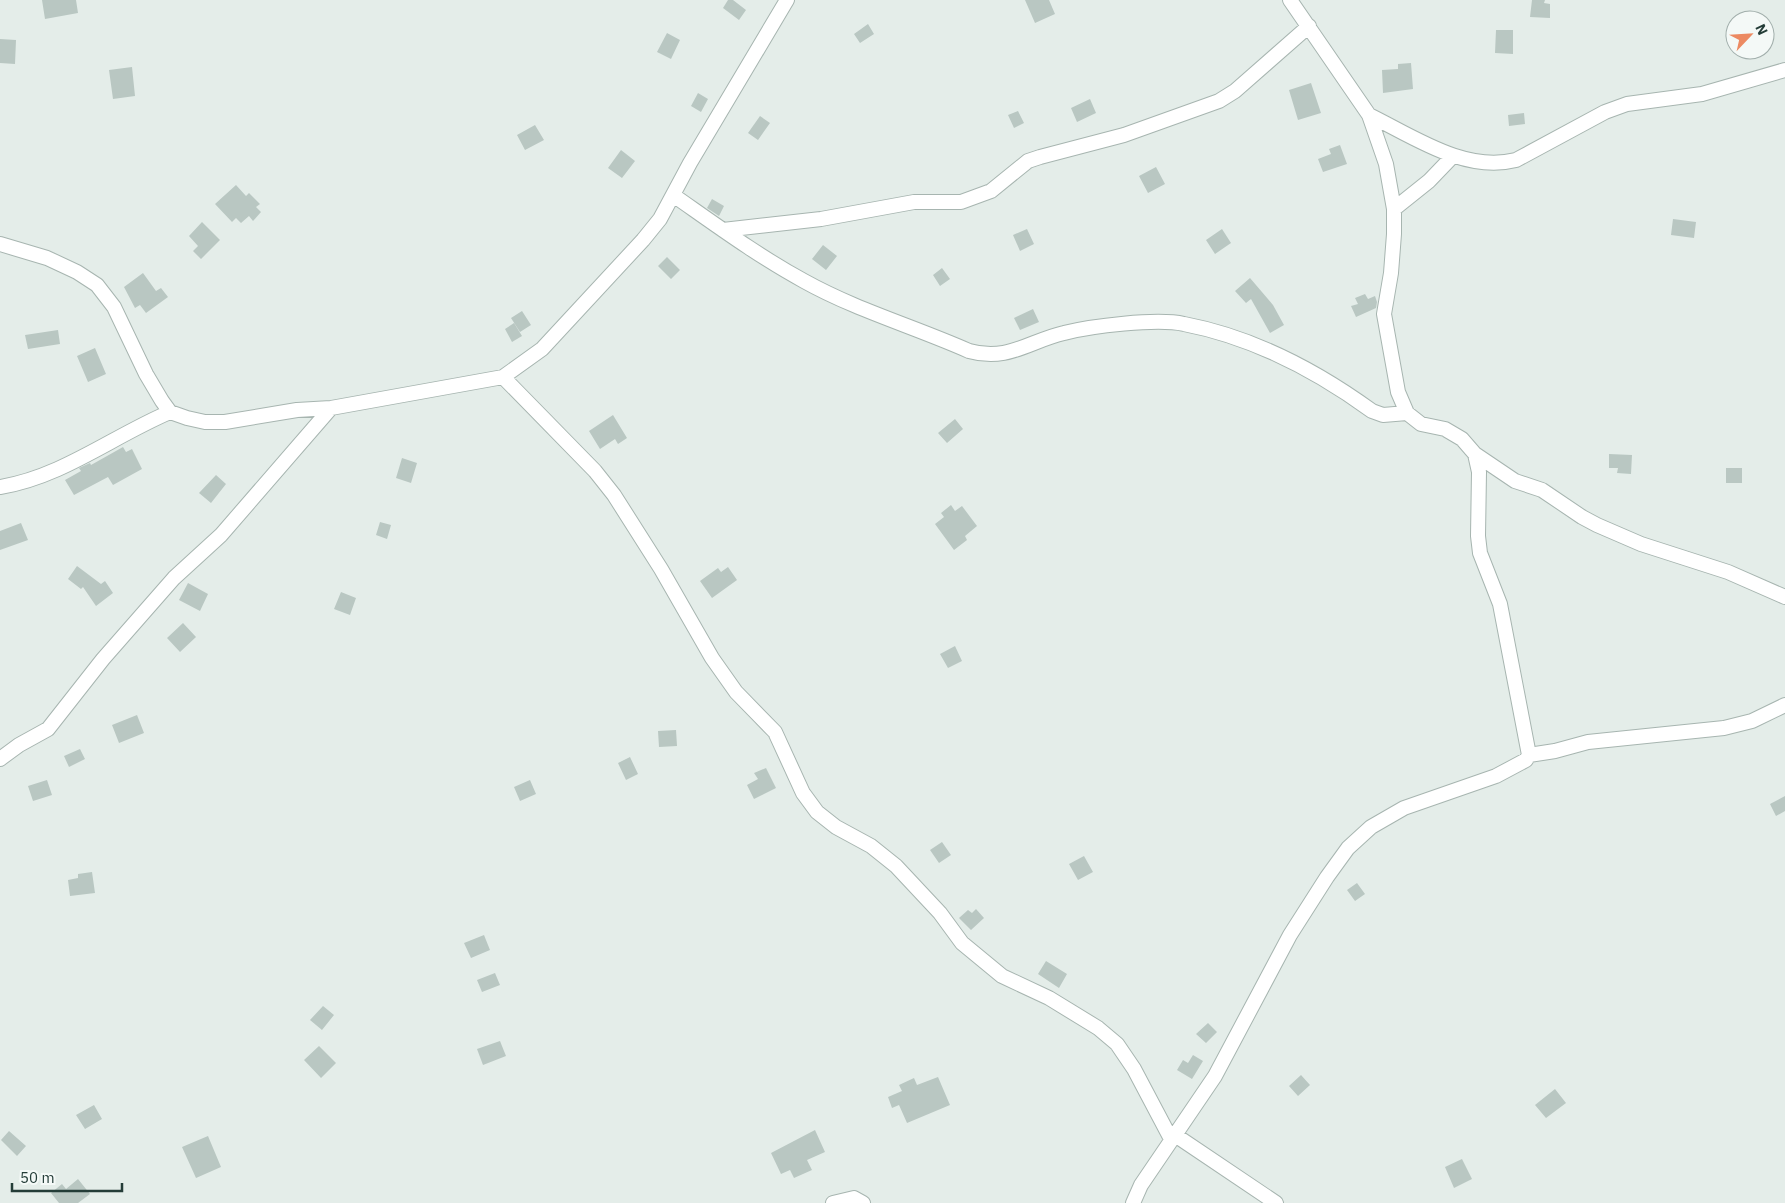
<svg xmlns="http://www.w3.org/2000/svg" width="1785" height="1203" font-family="'IBM Plex Sans',sans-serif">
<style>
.building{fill:#b9c7c2}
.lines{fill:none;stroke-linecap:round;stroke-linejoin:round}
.minor-casing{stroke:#a7b5b0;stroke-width:16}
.minor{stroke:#fff;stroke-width:14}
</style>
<rect width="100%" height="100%" fill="#e4ede9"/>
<path class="building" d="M42,0H76L78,13L45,19Z
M728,0H733L746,10L739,20L723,8Z
M1025,0H1049L1055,14L1035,23Z
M1532,0H1545L1544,3L1550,4V18L1530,17Z
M868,24L874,34L860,43L854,34Z
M1496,30H1513V54L1495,53Z
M667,33L680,40L671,59L657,52Z
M0,39L16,40L15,64L0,63Z
M1411,63L1413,89L1383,93L1382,70L1398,69V64Z
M132,67L135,96L113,99L109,70Z
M1311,83L1321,113L1298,120L1289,90Z
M698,93L708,99L701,112L691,106Z
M1090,99L1096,113L1077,122L1071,108Z
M1018,111L1024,123L1014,128L1008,115Z
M1524,113L1525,124L1509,126L1508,115Z
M760,116L770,123L758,140L748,133Z
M535,125L544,140L525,150L517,135Z
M1340,145L1347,164L1323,172L1318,159L1331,154L1329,149Z
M621,150L635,161L622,178L608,168Z
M1156,167L1165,184L1148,193L1139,176Z
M236,185L246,196L249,193L260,204L256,207L261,212L253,221L249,216L241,223L236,218L232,222L215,204Z
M712,199L724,206L719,216L707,208Z
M1673,219L1696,222L1694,238L1671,235Z
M202,222L220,240L201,259L193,251L198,246L189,236Z
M1027,229L1034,244L1020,251L1013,235Z
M1222,229L1231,243L1215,254L1206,240Z
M823,245L837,256L826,270L812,259Z
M667,257L680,270L671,279L658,266Z
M942,268L950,279L940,286L933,275Z
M143,273L156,291L161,288L168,297L146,313L140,305L135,308L124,287Z
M1250,278L1273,305L1284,325L1270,333L1251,299L1246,303L1235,291Z
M1365,294L1368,299L1375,296L1377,302L1376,308L1356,317L1351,306L1358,304L1355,298Z
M1033,309L1039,322L1020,330L1014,318Z
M522,311L531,325L520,332L511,318Z
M514,323L522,336L512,342L505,329Z
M58,330L60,344L28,349L25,335Z
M95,348L106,374L88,382L77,356Z
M613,415L627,438L618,444L615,439L600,449L589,431Z
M955,419L963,429L947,443L938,433Z
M123,447L126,452L132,449L142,469L113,485L108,477L74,495L65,480L81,471L79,468L90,463L91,465Z
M1609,454L1632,455L1631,474L1617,473L1618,468H1609Z
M402,458L417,463L411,483L396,478Z
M1726,468H1742V483H1726Z
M216,475L226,484L211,503L199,493Z
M951,505L955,511L962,506L977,526L965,536L967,540L954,550L935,524L944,517L941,513Z
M380,522L391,525L387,539L376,535Z
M21,523L28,540L0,550V531Z
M77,566L101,584L105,581L113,593L96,606L83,587L81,589L68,579Z
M728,567L737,580L712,598L700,581L718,568L721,572Z
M188,583L208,594L200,611L179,600Z
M341,592L356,598L350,615L334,609Z
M183,623L196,637L180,652L167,638Z
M955,646L962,661L948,668L940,654Z
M137,715L144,733L119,743L112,725Z
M676,730L677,746L659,747L658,731Z
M80,749L85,759L69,767L64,756Z
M630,757L638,774L626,780L618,763Z
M766,768L776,788L754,799L747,785L758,779L754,773Z
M47,780L52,795L33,801L28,786Z
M530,780L536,794L520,801L514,787Z
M1785,796V811L1776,816L1770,804Z
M942,842L951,855L939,863L930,850Z
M1084,856L1093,872L1078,880L1069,864Z
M92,872L95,893L70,896L68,880L78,878V874Z
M1357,883L1365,894L1355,901L1347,890Z
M976,909L984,918L971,930L959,918L968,910L972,913Z
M484,935L490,950L471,958L464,943Z
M1046,961L1067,974L1059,988L1038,974Z
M495,973L500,985L482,992L477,980Z
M323,1006L334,1015L322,1030L310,1020Z
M1208,1023L1217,1032L1206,1043L1196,1034Z
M500,1041L506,1056L483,1065L477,1049Z
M319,1046L336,1063L321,1078L304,1060Z
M1193,1055L1203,1061L1192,1079L1177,1070L1183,1060L1188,1063Z
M1301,1075L1310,1085L1298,1096L1289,1086Z
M938,1077L950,1105L907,1123L899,1105L892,1108L888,1097L902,1091L899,1085L914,1078L917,1085Z
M1555,1089L1566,1103L1546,1118L1535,1105Z
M94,1105L102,1119L85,1129L76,1115Z
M815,1130L825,1152L807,1160L812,1170L794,1178L790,1170L781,1174L771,1153Z
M9,1131L26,1146L17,1156L1,1140Z
M208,1136L221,1167L196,1178L182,1147Z
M1462,1159L1472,1179L1454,1188L1445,1167Z
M78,1179L90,1194L78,1203H59L51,1193L62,1184L66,1189Z"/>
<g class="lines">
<defs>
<path id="minor" d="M1369,115C1414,137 1465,173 1516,160L1605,112L1627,104L1702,94L1785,70
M673,195C716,225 758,256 804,281C856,310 915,327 969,351C1008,362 1029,341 1064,333C1091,326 1157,318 1184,324C1252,337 1317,371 1372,411L1383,415L1407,413
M1394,209L1429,181L1453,156
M723,230L821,219L914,202H961L991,191L1028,161L1040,157L1124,135L1219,101L1235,91L1309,26
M0,244L47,258L77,272L97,285L114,307L146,374L162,401L170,412L187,418L205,422H225L297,410L331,408L503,377L542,349L643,240L660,219L690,163L787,0
M503,377L595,471L614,495L661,569L712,658L736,692L775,732L803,793L817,812L836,827L871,846L896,866L940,913L962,943L1002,976L1049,998L1098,1028L1117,1044L1134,1069L1171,1139
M1475,454L1515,481L1542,490L1582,517L1597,525L1641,544L1728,572L1785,597
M0,487C62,477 113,436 170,412
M1529,755L1555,751L1588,742L1724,728L1752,721L1785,705
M0,759L19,745L48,729L103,659L174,578L221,535L331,408
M1175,1135L1276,1203
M833,1203L854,1198L863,1203
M1133,1203L1141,1185L1215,1076L1290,935L1327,877L1348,848L1371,827L1404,808L1496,776L1526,760L1529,755L1500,604L1480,553L1478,536L1479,472L1475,454L1462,439L1445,429L1421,424L1407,413L1398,392L1384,314L1391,273L1394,234V209L1386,164L1369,115L1290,0"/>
</defs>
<use href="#minor" class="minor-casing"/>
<use href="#minor" class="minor"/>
</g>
<g transform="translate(1750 35) rotate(65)"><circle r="24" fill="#f4f9f7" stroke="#a1aeab"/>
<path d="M0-4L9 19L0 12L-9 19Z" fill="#ec8a62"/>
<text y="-8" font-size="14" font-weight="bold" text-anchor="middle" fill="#243d38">N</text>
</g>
<path d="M12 1183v8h110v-8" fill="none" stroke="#243d38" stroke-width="2.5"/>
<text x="20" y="1183" font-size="15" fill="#243d38" stroke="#f4f9f7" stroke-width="4" paint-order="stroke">50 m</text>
</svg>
